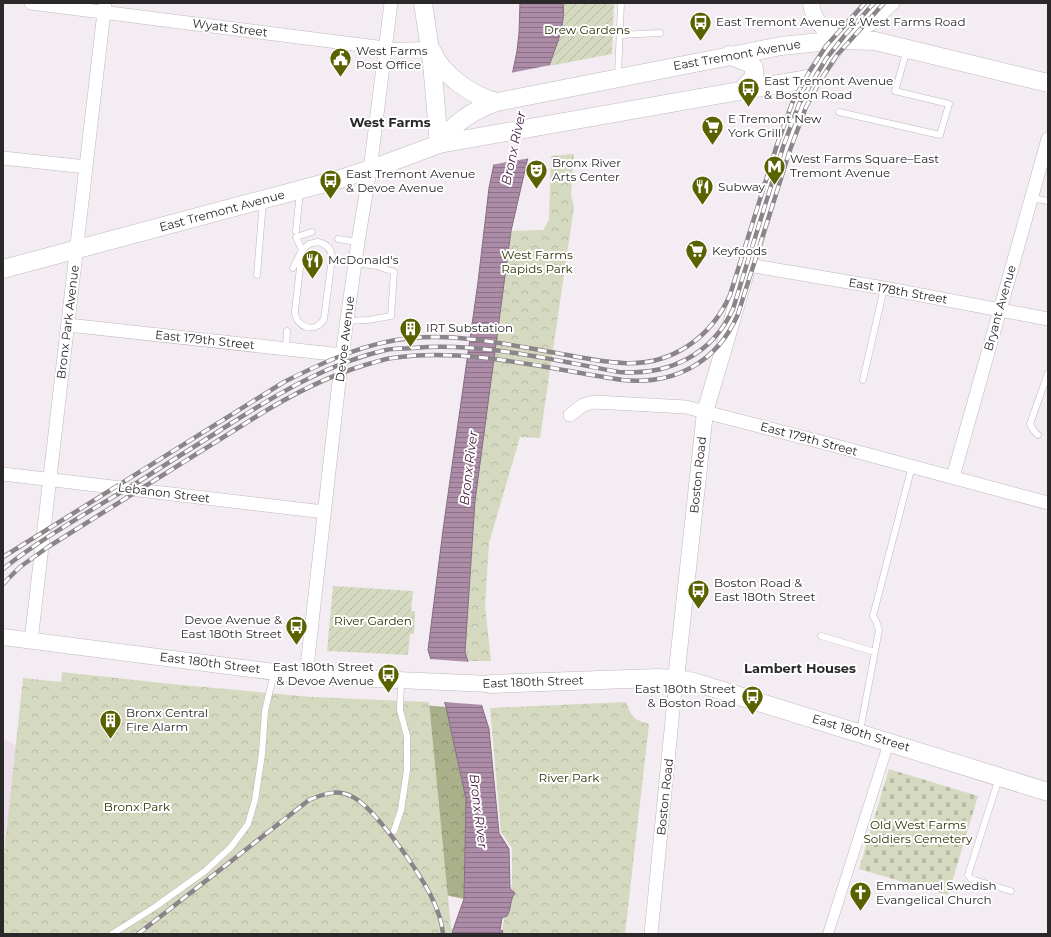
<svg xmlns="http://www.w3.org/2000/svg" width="1051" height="937" font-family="Montserrat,sans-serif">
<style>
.built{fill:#ecdeea}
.forest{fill:url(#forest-crowns)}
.cemetery{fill:url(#cemetery-stones)}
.park{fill:url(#park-crowns)}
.garden{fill:url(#garden-furrows)}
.water{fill:url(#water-rules);stroke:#856e82}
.pier{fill:#f4ecf3}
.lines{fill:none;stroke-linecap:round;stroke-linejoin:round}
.service-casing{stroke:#bfb7bd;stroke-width:7}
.pedestrian-casing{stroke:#bfb7bd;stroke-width:11}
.minor-casing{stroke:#bfb7bd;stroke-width:14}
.tertiary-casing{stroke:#bfb7bd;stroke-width:17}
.secondary-casing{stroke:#bfb7bd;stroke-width:19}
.service{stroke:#fff;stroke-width:6}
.pedestrian{stroke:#fff;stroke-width:10}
.minor{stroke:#fff;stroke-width:13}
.tertiary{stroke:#fff;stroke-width:16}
.secondary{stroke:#fff;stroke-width:18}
.rail-casing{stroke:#8b858a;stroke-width:4.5}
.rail{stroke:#fff;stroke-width:3;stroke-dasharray:9;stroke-linecap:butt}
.labels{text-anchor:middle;stroke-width:4;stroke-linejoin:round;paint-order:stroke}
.poi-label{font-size:12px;fill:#2b282a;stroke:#fff;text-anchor:start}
.street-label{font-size:12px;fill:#2b282a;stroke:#fff}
.park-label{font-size:12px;fill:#2d3101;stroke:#fff}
.neighbourhood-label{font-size:13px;font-weight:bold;fill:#2b282a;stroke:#fff}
.water-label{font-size:13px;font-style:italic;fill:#461d42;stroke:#fff}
</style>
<defs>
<pattern id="forest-crowns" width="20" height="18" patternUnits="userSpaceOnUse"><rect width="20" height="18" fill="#aab08a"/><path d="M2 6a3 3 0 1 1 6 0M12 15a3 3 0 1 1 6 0" fill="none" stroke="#8b8f71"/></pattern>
<pattern id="cemetery-stones" width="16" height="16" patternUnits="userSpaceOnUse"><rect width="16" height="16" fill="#d5d9bf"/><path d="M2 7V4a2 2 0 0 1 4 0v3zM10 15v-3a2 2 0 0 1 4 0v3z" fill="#b7baa4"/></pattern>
<pattern id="park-crowns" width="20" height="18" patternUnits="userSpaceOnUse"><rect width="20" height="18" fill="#d5d9bf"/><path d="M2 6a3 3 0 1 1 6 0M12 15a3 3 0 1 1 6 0" fill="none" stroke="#b7baa4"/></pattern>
<pattern id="garden-furrows" width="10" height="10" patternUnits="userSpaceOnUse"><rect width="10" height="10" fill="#d5d9bf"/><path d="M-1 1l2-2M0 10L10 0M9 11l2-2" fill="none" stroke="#b7baa4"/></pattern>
<pattern id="water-rules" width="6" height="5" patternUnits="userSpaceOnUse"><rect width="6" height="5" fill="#ac8ca7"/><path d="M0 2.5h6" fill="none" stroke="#8c7288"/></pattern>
</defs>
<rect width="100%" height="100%" fill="#f4ecf3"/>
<path class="built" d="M3,739L16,746L3,864Z"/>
<path class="forest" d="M412,704L446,707L466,799L464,899L440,894Z"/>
<path class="cemetery" d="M889,769L978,796L948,895L859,869Z"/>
<path class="park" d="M574,154L571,195L574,207L540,438L520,437L489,543L485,604L491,661H468L465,652L475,501L511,231L543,230L549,220L551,156Z
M62,672L171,684L312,697L429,702L451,928L484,934H3V864L23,678L61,682Z
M626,702C632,718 633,719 649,724L625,934H501L512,884V848L501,832L490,708Z"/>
<path class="garden" d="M563,3H614L612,54L549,66C556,46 566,25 563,3Z
M333,586L413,591L411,611H415L414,634H410L408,655L327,651Z"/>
<path class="water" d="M520,3H563C566,25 556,46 549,66L511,231L475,501L465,652L489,729L499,833L509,849L510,889L515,893C509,902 512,908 507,916L502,918L500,930L503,931L502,934H452L455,924L464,899L466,799L446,707L428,650L443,530L478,282L489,188L517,51L519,33Z"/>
<path class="pier" d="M551,65L530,158L491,165L510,73Z
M429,659L471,662L484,705L443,702Z"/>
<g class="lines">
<defs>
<path id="service" d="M620,35L660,33
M618,75L621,3
M839,112L940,135L949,104L895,91L907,50
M1031,198L1048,201
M296,231L300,191
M338,239L358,242
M318,242C326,244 332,249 332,258L324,319C316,334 295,328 295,311L302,250L309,244Z
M293,268L302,250L296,237L312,232
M257,275L263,201
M347,321L368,320L391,316L394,272L377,266L355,263
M286,349L287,331
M863,380L884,288
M1038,435L1034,431L1030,424L1048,373
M821,636L875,652
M860,731L879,630L876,621L873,616L912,466
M999,778L968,875L971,879L1011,891
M394,831L401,810L407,770V736L400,710L401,681
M112,934L155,907L205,871L231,847L248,824L255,800L262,754L265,711L274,673"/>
<path id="pedestrian" d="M385,48L430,47
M828,934L889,742"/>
<path id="minor" d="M31,3L385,48
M847,37L871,24L893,3
M3,158L86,167
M748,265L884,288L1048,319
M68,325L342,355
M570,415L583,405L594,402L686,407L825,443L1048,503
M3,474L324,512
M953,477L1048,139
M31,641L105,3
M306,676L342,355L358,242L370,170L391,3
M651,934L676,679"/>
<path id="tertiary" d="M811,3C814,24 824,29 840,40
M3,637L306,676L490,684
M676,679L705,412L783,147L795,113L813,78"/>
<path id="secondary" d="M423,3L432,63L439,144
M432,51C441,74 473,97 497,102
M729,55L751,64L754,68V77L742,90
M439,144C454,122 473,110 497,102L781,46L840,40L875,41L1048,83
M3,269L340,179L380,166L439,144L813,78L838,43L874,3
M490,684L657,678L676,679L694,682L1048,792"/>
</defs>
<use href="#service" class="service-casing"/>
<use href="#pedestrian" class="pedestrian-casing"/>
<use href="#minor" class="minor-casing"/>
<use href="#tertiary" class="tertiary-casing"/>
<use href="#secondary" class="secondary-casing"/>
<use href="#service" class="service"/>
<use href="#pedestrian" class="pedestrian"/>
<use href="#minor" class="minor"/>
<use href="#tertiary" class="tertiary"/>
<use href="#secondary" class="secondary"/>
<defs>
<path id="rail" d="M3,557L284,382C324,362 366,342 412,338C457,334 501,343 545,351C570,355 597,362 623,363C671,366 711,338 730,295L777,145L793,101L808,74L826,46L865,3
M3,569C47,534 98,507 146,477C174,459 202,442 230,424C279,393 329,363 386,350C395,348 405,349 413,348C482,342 552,360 619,372C668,376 712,355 733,309L783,147L799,104L826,59L845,35L874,3
M3,584L20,567L48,547L254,418C289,396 325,377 365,365C374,363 383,359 392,358C466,347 549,369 623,380C674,385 717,363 738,314L790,150L806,107L820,81L837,55L884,3
M138,934L309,800C323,794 337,789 351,796C374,806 419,872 431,896C437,908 442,921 443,934"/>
</defs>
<use href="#rail" class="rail-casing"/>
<use href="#rail" class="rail"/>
</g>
<defs>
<symbol id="bus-pin" viewBox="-11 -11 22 30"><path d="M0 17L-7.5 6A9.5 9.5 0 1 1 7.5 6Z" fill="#5a6200" stroke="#fff"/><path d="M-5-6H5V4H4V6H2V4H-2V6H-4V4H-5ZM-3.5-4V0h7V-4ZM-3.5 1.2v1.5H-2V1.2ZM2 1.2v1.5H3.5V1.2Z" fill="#fff"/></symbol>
<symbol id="civic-pin" viewBox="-11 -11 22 30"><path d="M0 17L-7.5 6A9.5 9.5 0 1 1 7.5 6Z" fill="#5a6200" stroke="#fff"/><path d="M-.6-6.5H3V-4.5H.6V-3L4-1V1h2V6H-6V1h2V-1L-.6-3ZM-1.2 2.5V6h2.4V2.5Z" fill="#fff"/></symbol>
<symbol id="supermarket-pin" viewBox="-11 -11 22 30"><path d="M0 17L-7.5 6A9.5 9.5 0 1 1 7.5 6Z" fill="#5a6200" stroke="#fff"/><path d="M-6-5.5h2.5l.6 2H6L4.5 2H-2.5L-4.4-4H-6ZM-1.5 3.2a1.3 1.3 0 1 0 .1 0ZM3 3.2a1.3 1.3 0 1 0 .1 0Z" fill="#fff"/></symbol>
<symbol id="metro-pin" viewBox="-11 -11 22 30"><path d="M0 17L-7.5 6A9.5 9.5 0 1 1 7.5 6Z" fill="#5a6200" stroke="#fff"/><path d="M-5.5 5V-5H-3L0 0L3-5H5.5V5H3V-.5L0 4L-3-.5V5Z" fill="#fff"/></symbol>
<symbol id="theatre-pin" viewBox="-11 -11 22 30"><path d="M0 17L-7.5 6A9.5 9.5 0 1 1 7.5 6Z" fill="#5a6200" stroke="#fff"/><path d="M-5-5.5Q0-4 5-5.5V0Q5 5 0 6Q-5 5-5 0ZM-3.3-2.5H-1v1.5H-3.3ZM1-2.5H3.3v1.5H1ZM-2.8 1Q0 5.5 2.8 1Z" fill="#fff"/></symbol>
<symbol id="restaurant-pin" viewBox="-11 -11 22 30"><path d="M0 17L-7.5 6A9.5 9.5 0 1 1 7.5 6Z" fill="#5a6200" stroke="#fff"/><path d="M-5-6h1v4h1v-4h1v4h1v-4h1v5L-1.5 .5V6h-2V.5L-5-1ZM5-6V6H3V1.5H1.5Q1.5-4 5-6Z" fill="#fff"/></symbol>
<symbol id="building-pin" viewBox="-11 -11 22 30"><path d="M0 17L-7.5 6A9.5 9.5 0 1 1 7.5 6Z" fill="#5a6200" stroke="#fff"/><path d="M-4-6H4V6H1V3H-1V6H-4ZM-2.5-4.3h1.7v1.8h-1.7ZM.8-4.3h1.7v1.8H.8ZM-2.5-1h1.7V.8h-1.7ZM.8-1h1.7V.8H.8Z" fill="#fff"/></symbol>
<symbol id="church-pin" viewBox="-11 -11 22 30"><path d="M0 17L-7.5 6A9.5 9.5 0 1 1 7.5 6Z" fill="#5a6200" stroke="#fff"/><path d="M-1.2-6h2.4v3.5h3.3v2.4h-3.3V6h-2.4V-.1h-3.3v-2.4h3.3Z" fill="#fff"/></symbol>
</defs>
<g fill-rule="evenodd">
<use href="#bus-pin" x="688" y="10" width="25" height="34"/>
<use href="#civic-pin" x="328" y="46" width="25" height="34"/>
<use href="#bus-pin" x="736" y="76" width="25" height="34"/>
<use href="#supermarket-pin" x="700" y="114" width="25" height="34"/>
<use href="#metro-pin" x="762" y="154" width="25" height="34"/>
<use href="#theatre-pin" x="524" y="158" width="25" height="34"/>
<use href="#bus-pin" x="318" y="168" width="25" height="34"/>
<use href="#restaurant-pin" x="690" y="174" width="25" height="34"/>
<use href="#supermarket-pin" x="684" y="238" width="25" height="34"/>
<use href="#restaurant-pin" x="300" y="248" width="25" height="34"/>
<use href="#building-pin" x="398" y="316" width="25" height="34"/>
<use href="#bus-pin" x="686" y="578" width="25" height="34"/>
<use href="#bus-pin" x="284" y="614" width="25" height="34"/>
<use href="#bus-pin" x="376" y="662" width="25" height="34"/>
<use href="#bus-pin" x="740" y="684" width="25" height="34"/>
<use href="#building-pin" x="98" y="708" width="25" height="34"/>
<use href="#church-pin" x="848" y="880" width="25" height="34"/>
</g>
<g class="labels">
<g class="poi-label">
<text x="716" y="26">East Tremont Avenue &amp; West Farms Road</text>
<text x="356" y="55">West Farms<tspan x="356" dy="14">Post Office</tspan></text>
<text x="764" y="85">East Tremont Avenue<tspan x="764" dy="14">&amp; Boston Road</tspan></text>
<text x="728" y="123">E Tremont New<tspan x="728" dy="14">York Grill</tspan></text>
<text x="790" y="163">West Farms Square–East<tspan x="790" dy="14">Tremont Avenue</tspan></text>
<text x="552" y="167">Bronx River<tspan x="552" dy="14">Arts Center</tspan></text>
<text x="346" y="178">East Tremont Avenue<tspan x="346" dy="14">&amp; Devoe Avenue</tspan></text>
<text x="718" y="191">Subway</text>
<text x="712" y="255">Keyfoods</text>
<text x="328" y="264">McDonald's</text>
<text x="426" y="332">IRT Substation</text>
<text x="714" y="587">Boston Road &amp;<tspan x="714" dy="14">East 180th Street</tspan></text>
<text x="282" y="624" text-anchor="end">Devoe Avenue &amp;<tspan x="282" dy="14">East 180th Street</tspan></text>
<text x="374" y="671" text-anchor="end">East 180th Street<tspan x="374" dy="14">&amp; Devoe Avenue</tspan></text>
<text x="736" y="693" text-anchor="end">East 180th Street<tspan x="736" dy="14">&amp; Boston Road</tspan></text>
<text x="126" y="717">Bronx Central<tspan x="126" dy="14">Fire Alarm</tspan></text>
<text x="876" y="890">Emmanuel Swedish<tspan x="876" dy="14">Evangelical Church</tspan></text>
</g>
<g class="street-label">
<text transform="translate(230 28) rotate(7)" y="4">Wyatt Street</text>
<text transform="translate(737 55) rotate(-10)" y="4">East Tremont Avenue</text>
<text transform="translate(222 211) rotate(-15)" y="4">East Tremont Avenue</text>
<text transform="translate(898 291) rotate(10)" y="4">East 178th Street</text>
<text transform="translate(1000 308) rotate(-74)" y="4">Bryant Avenue</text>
<text transform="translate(68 322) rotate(-83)" y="4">Bronx Park Avenue</text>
<text transform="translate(345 339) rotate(-83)" y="4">Devoe Avenue</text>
<text transform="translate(205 340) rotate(6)" y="4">East 179th Street</text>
<text transform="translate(809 439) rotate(15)" y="4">East 179th Street</text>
<text transform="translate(698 475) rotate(-84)" y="4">Boston Road</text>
<text transform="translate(164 493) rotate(7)" y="4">Lebanon Street</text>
<text transform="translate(210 663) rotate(7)" y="4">East 180th Street</text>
<text transform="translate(533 682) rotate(-2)" y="4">East 180th Street</text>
<text transform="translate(861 733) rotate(17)" y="4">East 180th Street</text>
<text transform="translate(665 797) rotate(-84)" y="4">Boston Road</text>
</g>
<g class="park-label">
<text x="587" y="34">Drew Gardens</text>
<text x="537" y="259">West Farms<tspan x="537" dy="14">Rapids Park</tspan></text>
<text x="373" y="625">River Garden</text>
<text x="569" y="782">River Park</text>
<text x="137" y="811">Bronx Park</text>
<text x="918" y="829">Old West Farms<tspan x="918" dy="14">Soldiers Cemetery</tspan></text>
</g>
<g class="neighbourhood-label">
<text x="390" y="127">West Farms</text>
<text x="800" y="673">Lambert Houses</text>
</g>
<g class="water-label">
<text transform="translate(513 148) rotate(-78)" y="5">Bronx River</text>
<text transform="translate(468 468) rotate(-83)" y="5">Bronx River</text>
<text transform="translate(479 811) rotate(83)" y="5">Bronx River</text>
</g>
</g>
<rect width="1051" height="937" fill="none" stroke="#2b282a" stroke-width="8"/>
</svg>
